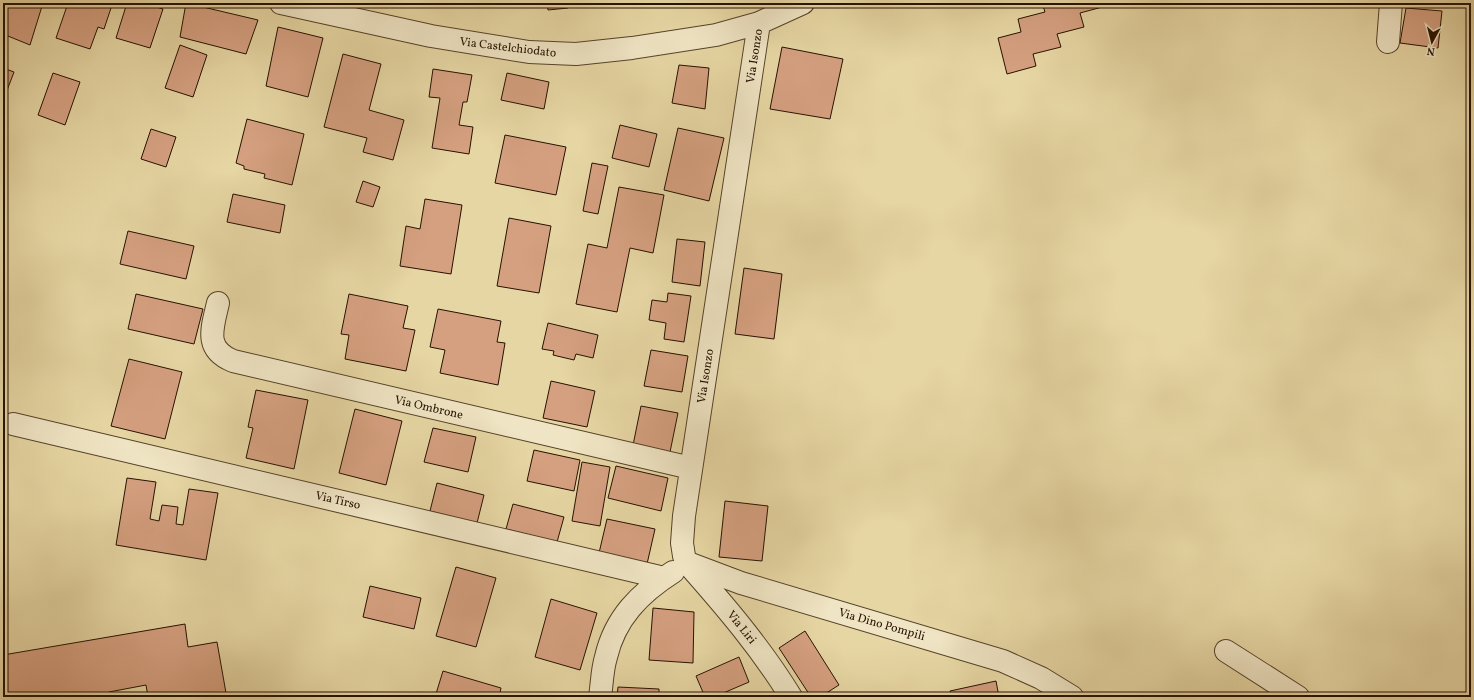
<svg xmlns="http://www.w3.org/2000/svg" width="1474" height="700" font-family="Vollkorn,serif">
<style>
.building{fill:#d5a080;stroke:#261100}
.lines{fill:none;stroke-linecap:round;stroke-linejoin:round}
.minor-casing{stroke:#564229;stroke-width:24}
.minor{stroke:#efe4c3;stroke-width:22}
.labels{text-anchor:middle;stroke-width:3;stroke-linejoin:round;paint-order:stroke}
.street-label{font-size:12px;fill:#261100;stroke:#efe4c3}
</style>
<rect width="100%" height="100%" fill="#e6d6a3"/>
<filter id="stains"><feTurbulence type="fractalNoise" baseFrequency=".005" numOctaves="4"/><feColorMatrix values="0 0 0 0 .2 0 0 0 0 .09 0 0 0 0 .02 0 0 0 .5 -.17"/></filter>
<radialGradient id="worn" r=".72"><stop offset=".6" stop-color="#630" stop-opacity="0"/><stop offset="1" stop-color="#630" stop-opacity=".3"/></radialGradient>
<path class="building" d="M3,3H43L30,45L3,34Z
M68,3H105L112,5L104,29L98,27L90,49L56,38Z
M127,3H144L163,9L150,48L116,38Z
M186,3L258,20L246,54L180,37Z
M547,3H568V8L548,10Z
M949,3H982L981,7H949Z
M1042,3H1105L1106,6L1080,13L1084,27L1057,34L1061,47L1033,54L1036,66L1007,74L998,38L1021,32L1018,19L1045,12Z
M1406,8L1442,11L1438,48L1400,43Z
M278,27L323,38L308,97L266,86Z
M180,45L207,55L193,97L165,88Z
M782,47L843,59L830,119L770,109Z
M343,54L381,64L369,110L404,120L393,160L363,152L367,138L324,127Z
M679,65L709,68L705,109L672,103Z
M3,68L14,72L3,101Z
M433,69L472,75L467,102H463L459,125L473,127L469,154L432,148L440,98L429,97Z
M53,73L80,82L65,125L38,115Z
M507,73L549,82L544,109L501,100Z
M247,119L304,134L292,185L264,178L265,174L244,169V166L236,163Z
M620,125L657,134L649,167L612,158Z
M678,128L724,138L709,201L664,190Z
M151,129L176,137L166,167L141,159Z
M505,135L566,147L556,195L495,183Z
M592,163L608,166L598,214L583,211Z
M363,181L380,187L373,207L356,202Z
M619,187L664,195L653,253L630,248L617,312L576,304L588,244L607,248Z
M233,194L285,205L280,233L227,222Z
M425,199L462,205L451,274L400,266L406,226L420,229Z
M509,218L551,226L539,293L497,286Z
M128,231L194,246L186,279L120,264Z
M677,239L705,242L700,286L672,282Z
M744,268L782,274L774,339L735,334Z
M668,293L691,296L684,342L664,339L666,323L649,320L652,300L667,302Z
M136,294L203,309L194,344L128,329Z
M349,294L408,306L403,328L415,330L406,371L345,359L349,335L341,334Z
M438,309L501,321L497,342L505,343L498,385L440,373L445,350L430,347Z
M548,323L598,335L593,358L576,354L574,360L553,355L554,351L542,349Z
M651,350L688,356L682,392L644,386Z
M129,359L182,372L165,439L111,426Z
M551,381L595,391L587,427L543,418Z
M256,390L308,400L294,469L246,458L253,428L248,427Z
M641,406L678,413L669,457L632,450Z
M355,409L402,421L386,485L339,473Z
M433,428L476,437L468,472L424,462Z
M534,450L580,460L574,491L527,481Z
M582,462L610,467L600,526L572,521Z
M616,466L668,478L661,511L608,498Z
M127,478L156,482L150,519L159,521L162,505L178,507L176,524L183,525L189,489L218,493L206,560L116,545Z
M437,483L484,495L477,523L430,511Z
M725,501L768,506L762,561L719,557Z
M513,504L564,517L557,542L506,529Z
M607,519L655,529L647,564L599,553Z
M456,567L496,578L476,647L436,636Z
M370,586L421,598L414,629L363,617Z
M551,599L597,613L580,670L535,657Z
M653,608L694,612L693,663L649,660Z
M185,624L188,647L217,642L226,693L213,695V697H148L146,685L109,692L110,697H3V655Z
M805,631L839,685L820,697H811L779,648Z
M739,657L749,682L714,697H705L696,676Z
M443,671L501,688L499,697H435Z
M996,681L999,697H952L950,691Z
M618,687L659,689V697H617Z"/>
<g class="lines">
<defs>
<path id="minor" d="M281,3L431,36L529,52L576,54L632,48L716,35L759,23L803,3
M759,23L684,516L682,543L684,556L687,563C725,606 761,648 791,697
M1388,42L1391,3
M218,303C212,329 204,349 233,361L691,468
M13,424L664,578
M688,563L741,583L1003,661L1041,678L1072,697
M1226,651L1298,697
M600,697C602,684 602,670 606,657C615,618 640,593 673,572"/>
</defs>
<use href="#minor" class="minor-casing"/>
<use href="#minor" class="minor"/>
</g>
<g class="labels">
<g class="street-label">
<text transform="translate(508 47) rotate(7)" y="4">Via Castelchiodato</text>
<text transform="translate(754 56) rotate(-81)" y="4">Via Isonzo</text>
<text transform="translate(705 376) rotate(-81)" y="4">Via Isonzo</text>
<text transform="translate(429 407) rotate(13)" y="4">Via Ombrone</text>
<text transform="translate(338 500) rotate(13)" y="4">Via Tirso</text>
<text transform="translate(882 624) rotate(16)" y="4">Via Dino Pompili</text>
<text transform="translate(742 627) rotate(51)" y="4">Via Liri</text>
</g>
</g>
<rect width="1474" height="700" fill="none" stroke="#e6d6a3" stroke-width="16"/>
<rect x="4" y="4" width="1466" height="692" fill="none" stroke="#261100" stroke-width="2"/>
<rect x="8" y="8" width="1458" height="684" fill="none" stroke="#261100"/>
<g transform="translate(1432 42) rotate(187)" stroke="#efe4c3" stroke-width="3" paint-order="stroke">
<path d="M0-3L7 15L0 10L-7 15Z" fill="#261100"/>
<text y="-6" font-size="11" font-weight="bold" text-anchor="middle" fill="#261100">N</text>
</g>
<rect width="100%" height="100%" filter="url(#stains)"/>
<rect width="100%" height="100%" fill="url(#worn)"/>
</svg>
